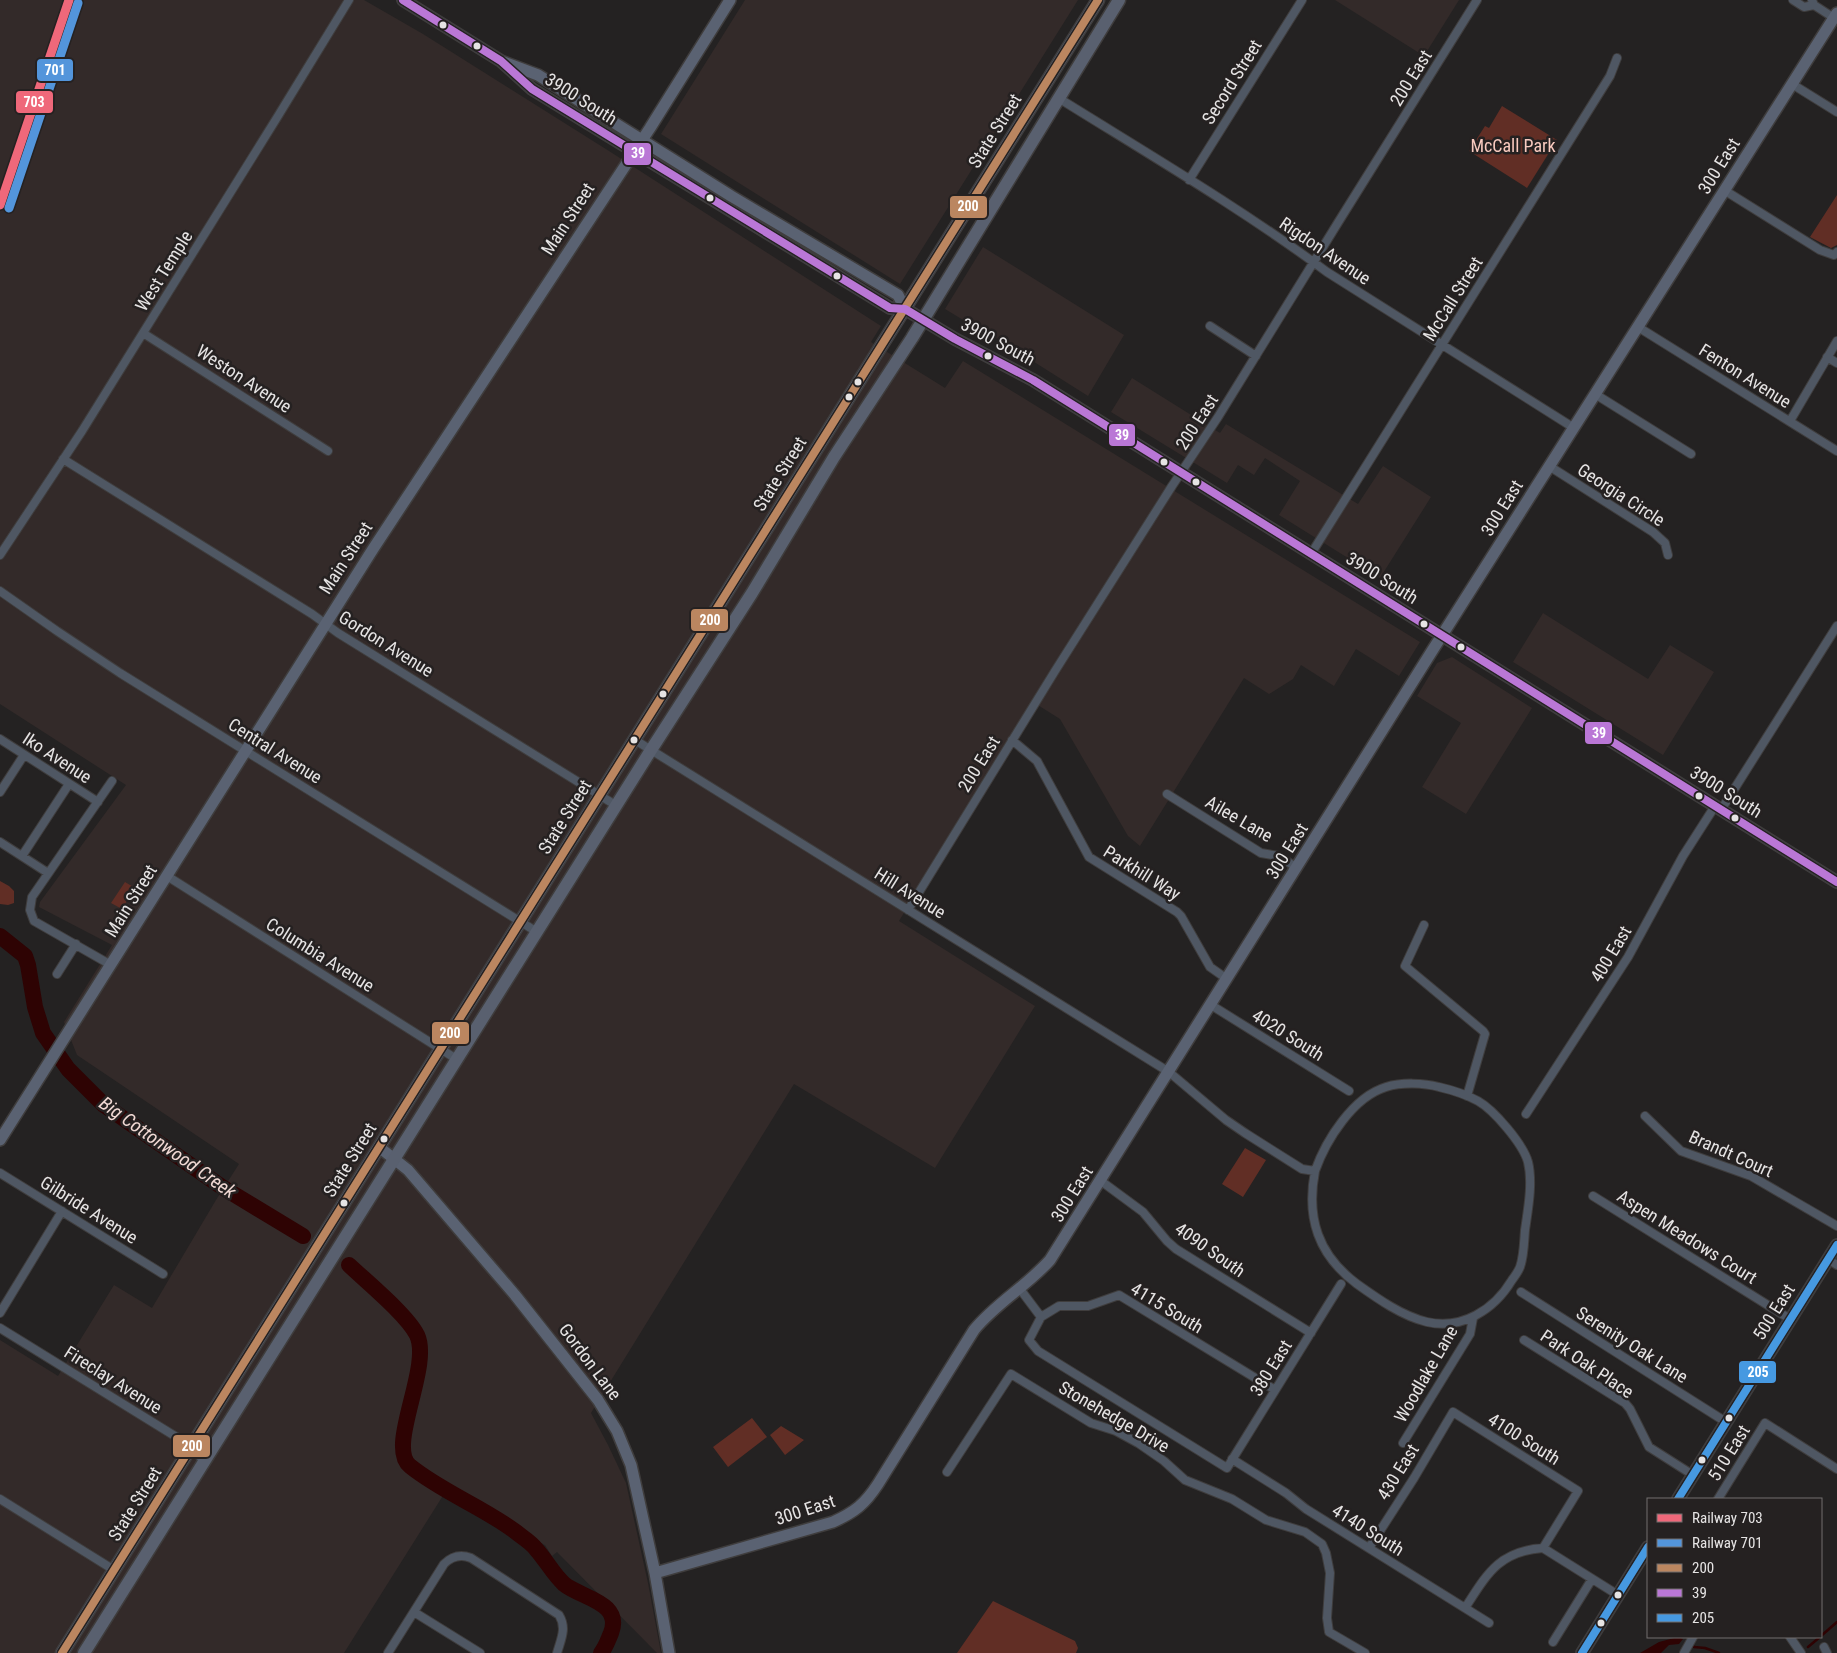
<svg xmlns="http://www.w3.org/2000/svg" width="1837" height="1653" font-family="'Roboto Condensed',sans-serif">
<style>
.built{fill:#332a29}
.green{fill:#612e25}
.water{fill:#2e0303}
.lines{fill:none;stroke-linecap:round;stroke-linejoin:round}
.stream{stroke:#2e0303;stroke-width:2.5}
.river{stroke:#2e0303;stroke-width:16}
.street-casing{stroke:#3f3d3d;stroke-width:10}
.secondary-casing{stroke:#3f3d3d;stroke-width:14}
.primary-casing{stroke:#3f3d3d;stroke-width:15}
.street{stroke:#4f5763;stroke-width:8}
.secondary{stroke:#5a6272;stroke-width:11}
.primary{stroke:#59606f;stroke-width:12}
.bus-1-casing{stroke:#252121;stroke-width:11}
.bus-2-casing{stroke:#252121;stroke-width:11}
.bus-3-casing{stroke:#252121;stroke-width:11}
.bus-1{stroke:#bb8660;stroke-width:8}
.bus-2{stroke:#ba77d6;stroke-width:8}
.bus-3{stroke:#4699e1;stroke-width:8}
.rail-1-casing{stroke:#252121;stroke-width:12}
.rail-2-casing{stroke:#252121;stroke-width:12}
.rail-1{stroke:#ef687a;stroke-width:9}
.rail-2{stroke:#5395db;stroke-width:9}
.bus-dot{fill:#e6e4e4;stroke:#252121;stroke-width:2}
.labels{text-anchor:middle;stroke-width:5;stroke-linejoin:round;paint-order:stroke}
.street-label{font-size:18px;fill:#e6e4e4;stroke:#252121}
.park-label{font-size:18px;fill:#f8cabf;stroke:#252121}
.water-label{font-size:19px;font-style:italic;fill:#f1d9d4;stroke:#252121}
.line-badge{stroke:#252121;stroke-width:2}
.badge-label{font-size:14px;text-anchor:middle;font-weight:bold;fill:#fff}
</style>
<rect width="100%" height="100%" fill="#242222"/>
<path class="built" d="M0,0H364L423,34L609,151L881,326L871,342L945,388L963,361L1420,642L1399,676L1356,649L1334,686L1301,665L1293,679L1269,694L1244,678L1140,846L1128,836L1060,719L1033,702L899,921L1035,1006L935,1168L794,1084L591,1413L608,1445L626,1483L648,1583L661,1653H657L557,1552L552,1556L545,1545L444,1494L344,1653H0V1340L58,1376L114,1285L152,1308L216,1200L239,1164L77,1055L64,1022L112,945L39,907L40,902L126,785L0,704Z
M745,0H1078L900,284L661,134Z
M1335,0H1459L1424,56Z
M983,247L1124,335L1088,396L998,339L988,335L945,309Z
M1132,378L1220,433L1226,424L1358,504L1383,466L1431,497L1380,578L1279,515L1300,481L1265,458L1254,475L1238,465L1227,483L1111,412Z
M1543,613L1648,679L1670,645L1714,672L1663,755L1513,662Z
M1452,657L1532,708L1466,814L1422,787L1461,723L1417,696L1437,663Z"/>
<path class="green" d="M1502,106L1557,140L1527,188L1469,151L1485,126L1489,128Z
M1837,195V245L1831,248L1810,237Z
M0,881L9,886L14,891V903L8,905L0,904Z
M125,882L135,888L122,909L111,903Z
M1245,1148L1266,1160L1243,1197L1222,1184Z
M752,1418L767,1437L728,1467L713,1447Z
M781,1426L804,1440L785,1455L770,1435Z
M993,1601L1075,1641L1078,1648L1076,1653H957Z"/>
<path class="water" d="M1678,1637L1683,1639L1679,1644L1669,1645L1661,1653H1640L1659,1642Z"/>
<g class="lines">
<path class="stream" d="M1821,1636L1837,1622
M1694,1647L1705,1648L1719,1653
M1808,1647L1820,1637"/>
<path class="river" d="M0,936L25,956L28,965L35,1007L43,1033L68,1069L104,1105L222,1187L303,1236
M349,1265C367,1282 407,1315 417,1335C432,1367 386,1447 410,1466C442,1492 483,1507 516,1532C522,1537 531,1542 536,1549C546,1560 553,1574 564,1584C581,1598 623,1602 611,1633C608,1640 606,1647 601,1653"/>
<defs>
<path id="street" d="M1793,0L1804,7L1814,5
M1812,0L1814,5L1834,18
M1792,84L1837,112
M1060,99C1150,155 1242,209 1327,272L1574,428
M1189,180L1302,0
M1724,190L1820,250L1834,255L1837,252
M1210,326L1256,356
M1638,327L1837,451
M143,333L328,451
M1827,357L1837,363
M1595,394L1691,454
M1790,421L1837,341
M63,459L312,614L338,633L617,806
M1549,466L1653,532L1665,543L1668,555
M1311,554L1610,76L1617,58
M0,555L82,431L278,116L349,0
M0,591L57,631L120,673L537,932
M0,739L98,802
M635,740L1169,1072L1226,1120L1245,1133L1302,1169L1315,1171C1306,1218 1318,1255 1357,1284C1378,1299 1402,1316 1427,1322C1462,1330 1494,1310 1512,1280C1515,1276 1518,1272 1520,1267C1524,1256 1524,1242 1525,1230C1528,1209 1533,1183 1528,1162C1523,1144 1494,1110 1478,1101C1467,1095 1452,1090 1439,1087C1424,1083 1402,1082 1386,1087C1353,1097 1326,1140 1315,1171
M1012,740L1037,761L1089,857L1177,912L1181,916L1210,967L1227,979
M0,792L24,755
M1167,794L1261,853L1279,856L1297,868
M1721,810L1837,626
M0,842L48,873
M22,856L69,784
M167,876L458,1060
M908,910L1055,671L1172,486L1218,417L1339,221L1477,0
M1424,925L1405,966L1483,1031L1485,1034L1467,1096
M111,965L34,921L30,910L32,897L112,781
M57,974L76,944
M1211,1005L1349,1091
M1526,1114L1628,957L1683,856L1715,806
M1645,1116L1681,1151L1751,1176L1837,1226
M0,1173L163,1274
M1101,1181L1143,1212L1167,1241L1176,1249L1311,1333
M1593,1196L1790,1319
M1828,1259L1837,1265
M1020,1289L1041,1317L1059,1306H1088L1119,1295L1275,1390
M1521,1292L1726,1422
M0,1313L62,1211
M1041,1317L1029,1340L1038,1351L1227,1468L1341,1284
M0,1328L191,1446L205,1463
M1524,1340L1625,1403L1630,1409L1649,1447L1693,1475
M1403,1443L1470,1334L1473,1318
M1232,1459L1286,1493L1306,1509L1489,1623
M947,1472L1011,1374L1091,1423L1116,1431L1138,1443L1164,1461L1185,1480L1232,1499L1266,1520L1305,1532L1322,1544L1326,1553L1330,1573L1327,1618L1329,1632L1365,1653
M0,1499L114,1570
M1718,1499L1765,1423L1837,1469
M1369,1548L1414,1478L1453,1412L1578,1491L1543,1548C1499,1551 1487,1574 1465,1608
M1543,1548L1618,1595
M414,1612L480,1653
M1790,1637L1801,1653
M1553,1642L1592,1579
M1824,1647L1827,1653
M388,1653L444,1564C452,1556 461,1554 471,1558L559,1615C567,1628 561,1639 557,1653
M1684,1653L1693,1637"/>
<path id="secondary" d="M403,0L501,61L538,75L731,196L898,295L905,309
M501,61L532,89L890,308L905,309L955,339L1033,380L1837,882
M0,1140L373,549L650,128L730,0
M379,1147L408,1170L515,1295L598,1400L617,1431L631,1465L655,1573L669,1653
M1678,1499L1837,1245
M655,1573L833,1522C855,1512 865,1504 878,1484L974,1330C996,1303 1027,1286 1050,1260L1432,651L1837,13
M1582,1653L1648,1547"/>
<path id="primary" d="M62,1653L1098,0
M84,1653L651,750L752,593L834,457L912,338L1119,0"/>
</defs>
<use href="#street" class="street-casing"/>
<use href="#secondary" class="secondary-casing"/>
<use href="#primary" class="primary-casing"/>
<use href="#street" class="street"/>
<use href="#secondary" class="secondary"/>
<use href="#primary" class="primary"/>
<defs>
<path id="bus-1" d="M62,1653L1098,0"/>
<path id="bus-2" d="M403,0L501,61L532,89L890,308L905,309L955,339L1033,380L1837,882"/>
<path id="bus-3" d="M1678,1499L1837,1245
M1582,1653L1648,1547"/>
</defs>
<use href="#bus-1" class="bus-1-casing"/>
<use href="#bus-2" class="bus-2-casing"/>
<use href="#bus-3" class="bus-3-casing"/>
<use href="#bus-1" class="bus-1"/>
<use href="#bus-2" class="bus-2"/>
<use href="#bus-3" class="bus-3"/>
<defs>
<path id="rail-1" d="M0,205L69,0"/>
<path id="rail-2" d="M9,208L78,3"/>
</defs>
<use href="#rail-1" class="rail-1-casing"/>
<use href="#rail-2" class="rail-2-casing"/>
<use href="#rail-1" class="rail-1"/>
<use href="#rail-2" class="rail-2"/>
</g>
<g class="bus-dot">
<circle cx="443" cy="25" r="4.5"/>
<circle cx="477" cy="46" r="4.5"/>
<circle cx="710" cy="198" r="4.5"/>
<circle cx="837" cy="276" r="4.5"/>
<circle cx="988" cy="356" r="4.5"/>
<circle cx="858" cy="382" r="4.5"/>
<circle cx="849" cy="397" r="4.5"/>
<circle cx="1164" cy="462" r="4.5"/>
<circle cx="1196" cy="482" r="4.5"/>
<circle cx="1424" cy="624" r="4.5"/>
<circle cx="1461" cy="647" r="4.5"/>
<circle cx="663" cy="694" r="4.5"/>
<circle cx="634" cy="740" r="4.5"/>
<circle cx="1699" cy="796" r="4.5"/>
<circle cx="1735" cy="818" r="4.5"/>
<circle cx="384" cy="1139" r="4.5"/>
<circle cx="344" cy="1203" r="4.5"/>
<circle cx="1729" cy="1418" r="4.5"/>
<circle cx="1702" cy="1460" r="4.5"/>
<circle cx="1618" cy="1595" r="4.5"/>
<circle cx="1601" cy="1623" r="4.5"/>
</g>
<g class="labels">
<g class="street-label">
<text transform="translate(1411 78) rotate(-58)" y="6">200 East</text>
<text transform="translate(1232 82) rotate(-58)" y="6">Secord Street</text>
<text transform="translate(581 99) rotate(32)" y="6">3900 South</text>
<text transform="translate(995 131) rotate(-58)" y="6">State Street</text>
<text transform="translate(1719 166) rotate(-58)" y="6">300 East</text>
<text transform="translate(568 219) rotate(-57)" y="6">Main Street</text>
<text transform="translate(1325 251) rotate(34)" y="6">Rigdon Avenue</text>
<text transform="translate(164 271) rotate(-58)" y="6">West Temple</text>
<text transform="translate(1453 299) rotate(-58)" y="6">McCall Street</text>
<text transform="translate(998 342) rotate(28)" y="6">3900 South</text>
<text transform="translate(1745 376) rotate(32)" y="6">Fenton Avenue</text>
<text transform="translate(244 379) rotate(33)" y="6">Weston Avenue</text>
<text transform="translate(1197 422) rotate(-57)" y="6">200 East</text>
<text transform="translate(780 474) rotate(-58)" y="6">State Street</text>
<text transform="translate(1621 495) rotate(33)" y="6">Georgia Circle</text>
<text transform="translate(1502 508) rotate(-58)" y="6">300 East</text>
<text transform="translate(346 558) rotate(-57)" y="6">Main Street</text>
<text transform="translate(1382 578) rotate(32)" y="6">3900 South</text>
<text transform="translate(386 644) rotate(32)" y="6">Gordon Avenue</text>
<text transform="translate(275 751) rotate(32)" y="6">Central Avenue</text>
<text transform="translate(57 758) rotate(33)" y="6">Iko Avenue</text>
<text transform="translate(979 764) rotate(-58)" y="6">200 East</text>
<text transform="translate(1726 792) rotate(32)" y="6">3900 South</text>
<text transform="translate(565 817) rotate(-58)" y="6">State Street</text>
<text transform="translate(1239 819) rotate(30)" y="6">Ailee Lane</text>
<text transform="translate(1287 851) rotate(-58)" y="6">300 East</text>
<text transform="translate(1142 873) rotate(32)" y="6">Parkhill Way</text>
<text transform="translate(910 893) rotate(32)" y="6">Hill Avenue</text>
<text transform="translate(131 901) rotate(-58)" y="6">Main Street</text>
<text transform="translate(1611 954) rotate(-59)" y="6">400 East</text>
<text transform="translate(320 955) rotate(32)" y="6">Columbia Avenue</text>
<text transform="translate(1288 1035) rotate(32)" y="6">4020 South</text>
<text transform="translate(1731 1154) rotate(24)" y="6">Brandt Court</text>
<text transform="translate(350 1160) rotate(-58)" y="6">State Street</text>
<text transform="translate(1072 1194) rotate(-58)" y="6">300 East</text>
<text transform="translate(89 1210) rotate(32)" y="6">Gilbride Avenue</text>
<text transform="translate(1687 1237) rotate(32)" y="6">Aspen Meadows Court</text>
<text transform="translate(1210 1250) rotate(35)" y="6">4090 South</text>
<text transform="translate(1167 1308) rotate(31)" y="6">4115 South</text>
<text transform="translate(1774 1312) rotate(-58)" y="6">500 East</text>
<text transform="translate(1632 1345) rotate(32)" y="6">Serenity Oak Lane</text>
<text transform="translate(590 1362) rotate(53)" y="6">Gordon Lane</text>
<text transform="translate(1587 1364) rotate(34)" y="6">Park Oak Place</text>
<text transform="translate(1271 1368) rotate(-58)" y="6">380 East</text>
<text transform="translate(1426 1374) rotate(-60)" y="6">Woodlake Lane</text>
<text transform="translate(113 1380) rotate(32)" y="6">Fireclay Avenue</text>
<text transform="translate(1114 1417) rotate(30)" y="6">Stonehedge Drive</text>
<text transform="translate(1524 1439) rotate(32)" y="6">4100 South</text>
<text transform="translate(1729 1453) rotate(-58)" y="6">510 East</text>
<text transform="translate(1398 1472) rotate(-58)" y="6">430 East</text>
<text transform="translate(135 1504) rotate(-58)" y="6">State Street</text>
<text transform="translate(805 1510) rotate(-18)" y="6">300 East</text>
<text transform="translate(1368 1530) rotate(32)" y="6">4140 South</text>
</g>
<g class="park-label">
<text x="1513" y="152">McCall Park</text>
</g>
<g class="water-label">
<text transform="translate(168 1147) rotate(35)" y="7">Big Cottonwood Creek</text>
</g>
</g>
<g class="line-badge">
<rect x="36" y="58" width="38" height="24" rx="5" fill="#5395db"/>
<rect x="15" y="90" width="39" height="24" rx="5" fill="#ef687a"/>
<rect x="623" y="142" width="29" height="24" rx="5" fill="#ba77d6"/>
<rect x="949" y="195" width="39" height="24" rx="5" fill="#bb8660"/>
<rect x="1108" y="423" width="28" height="24" rx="5" fill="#ba77d6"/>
<rect x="690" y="608" width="39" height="24" rx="5" fill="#bb8660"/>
<rect x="1584" y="721" width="29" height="24" rx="5" fill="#ba77d6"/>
<rect x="431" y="1021" width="39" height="24" rx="5" fill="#bb8660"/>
<rect x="1738" y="1360" width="39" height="24" rx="5" fill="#4699e1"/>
<rect x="172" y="1434" width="39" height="24" rx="5" fill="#bb8660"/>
</g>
<g class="badge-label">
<text x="55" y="75">701</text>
<text x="34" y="107">703</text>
<text x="638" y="158">39</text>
<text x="968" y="211">200</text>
<text x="1122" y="440">39</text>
<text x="710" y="625">200</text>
<text x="1599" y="738">39</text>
<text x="450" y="1038">200</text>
<text x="1758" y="1377">205</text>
<text x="192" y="1451">200</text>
</g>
<rect x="1647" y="1498" width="175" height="140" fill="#252121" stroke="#726f6f"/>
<rect x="1657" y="1514" width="25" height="8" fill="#ef687a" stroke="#726f6f"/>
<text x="1692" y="1523" font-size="15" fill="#e6e4e4">Railway 703</text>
<rect x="1657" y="1539" width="25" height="8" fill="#5395db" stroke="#726f6f"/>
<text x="1692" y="1548" font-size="15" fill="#e6e4e4">Railway 701</text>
<rect x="1657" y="1564" width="25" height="8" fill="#bb8660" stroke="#726f6f"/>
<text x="1692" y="1573" font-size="15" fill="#e6e4e4">200</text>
<rect x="1657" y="1589" width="25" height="8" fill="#ba77d6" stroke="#726f6f"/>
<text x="1692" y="1598" font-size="15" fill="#e6e4e4">39</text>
<rect x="1657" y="1614" width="25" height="8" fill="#4699e1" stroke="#726f6f"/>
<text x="1692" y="1623" font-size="15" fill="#e6e4e4">205</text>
</svg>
